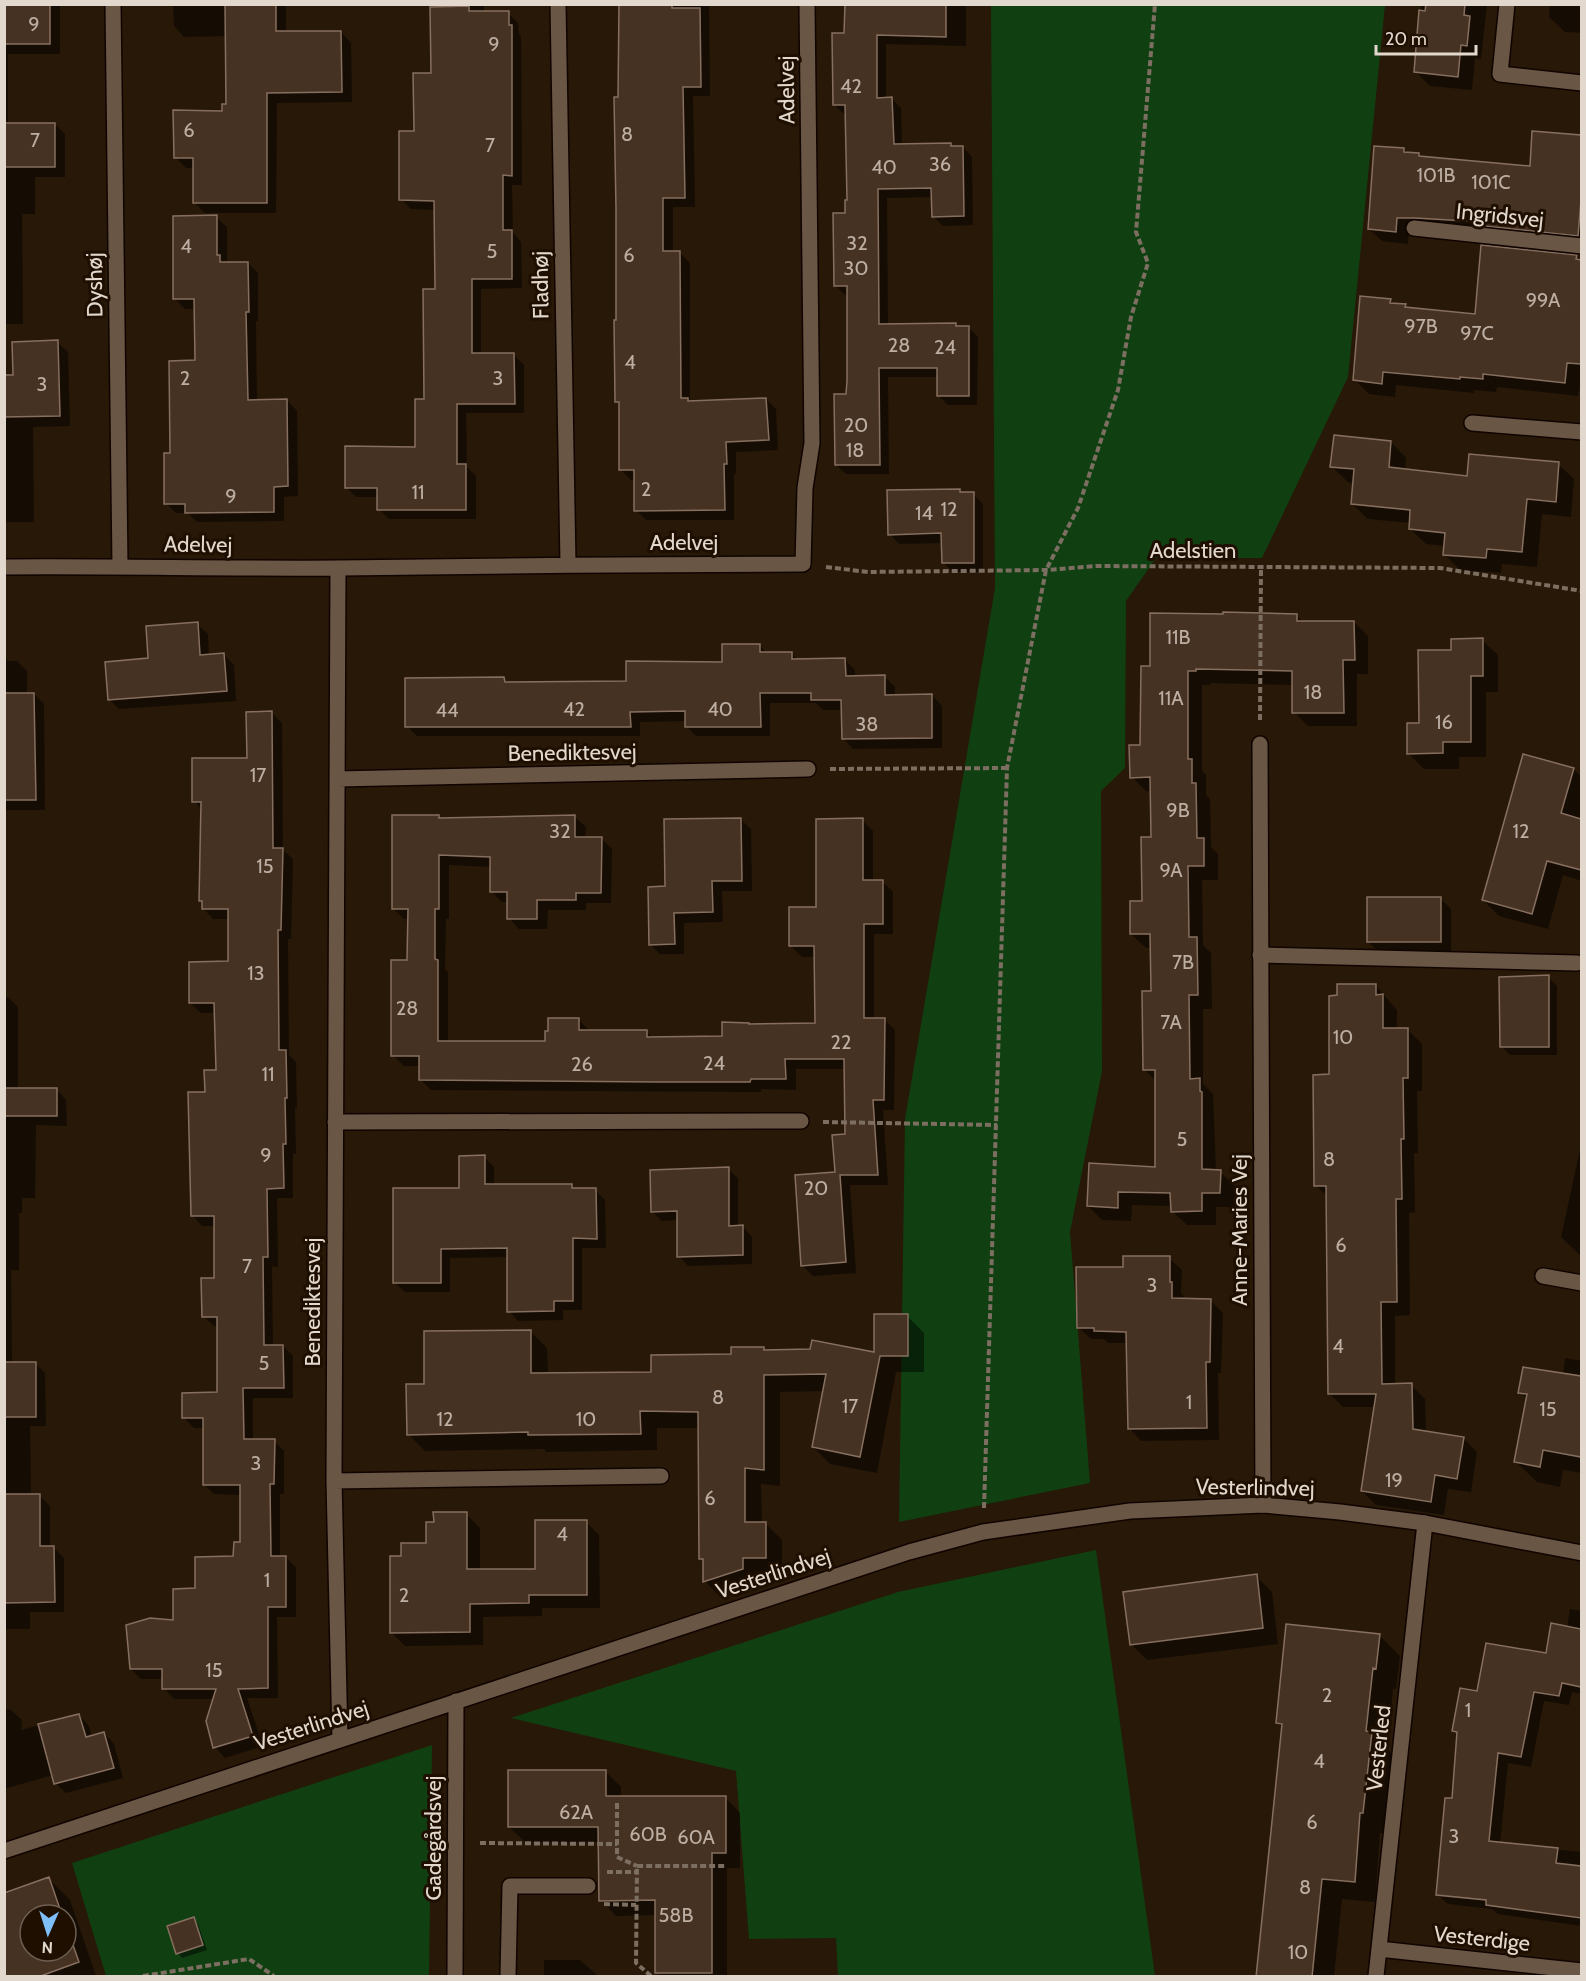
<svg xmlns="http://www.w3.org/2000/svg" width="1586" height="1981" font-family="Cabin,sans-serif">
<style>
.green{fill:#104011}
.shadow{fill:#0007;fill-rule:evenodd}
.building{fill:#463223;stroke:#876f5f;stroke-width:1.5}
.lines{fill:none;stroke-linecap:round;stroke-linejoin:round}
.service-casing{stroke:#100400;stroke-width:18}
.minor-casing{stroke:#100400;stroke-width:18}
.tertiary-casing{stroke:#100400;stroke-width:18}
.path{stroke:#7c6e60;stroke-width:4;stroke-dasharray:6 3;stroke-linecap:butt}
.service{stroke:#6a5644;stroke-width:15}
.minor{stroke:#6a5644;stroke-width:15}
.tertiary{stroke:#6a5644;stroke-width:15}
.labels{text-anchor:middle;stroke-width:6;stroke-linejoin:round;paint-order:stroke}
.number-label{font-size:20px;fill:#bcaea2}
.street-label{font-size:22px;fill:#e3d8cd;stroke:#1e0f01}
</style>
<rect width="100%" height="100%" fill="#281807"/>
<path class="green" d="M991,5H1385L1348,377L1262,558H1156L1126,601L1125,768L1101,791L1102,1071L1070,1232L1090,1483L899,1522L905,1119L995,588Z
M1096,1550L1155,1976H838L836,1938L749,1939L736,1771L511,1718L898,1592Z
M432,1745L429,1976H106L72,1863Z"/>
<path class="shadow" d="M4,4H60V54H8V125L55,124L65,134V177H35V214H22L23,324H4Z
M173,4H286V32H341L351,43L352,102L277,103L276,213H205L195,203L194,168H186L175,157L224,113L227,105L226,36L184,37L174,26Z
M432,4H484V13H508L518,23L519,34L521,37L522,185H512L513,233L521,242L522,288L481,289V355H514L524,365V413H466L467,467L476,476V519H389L379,509V497H356L346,487L417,448L426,400L437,290L436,210L411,209L401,199L415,133L433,74Z
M620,4H709L710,96H693L695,207H673V252H679L690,263V402L766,399L776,409L778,450L736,452V474H734V520H646L636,510V480H631L621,470L620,406L616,401Z
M847,4H966V46L886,44V99H892L901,108L902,145L950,144L953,147H963L972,157L973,225L943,226L933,216V197L887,198L888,325L956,324L959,328L968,327L978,337L977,405H948L939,396L938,377H888L889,474H846L836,465L848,395L849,295H845L835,285L848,202L847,114H844L834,105L846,35Z
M1421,4H1487L1481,59L1475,58L1472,90L1430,86L1415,71Z
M1550,4H1582V33L1565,32L1549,17Z
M1534,133L1582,137V247L1409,230L1408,244L1382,241L1369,229L1404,149L1408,153L1419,154L1423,158L1531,167Z
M216,217L227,227V263H248L258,273V321H256L257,401L287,400L297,411L298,496L284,497V521L197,522L188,513H176L166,503L172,455L196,362V309H185L175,299Z
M1576,257L1582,261V376L1578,396L1497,387L1496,392L1474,390V393L1396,385L1395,397L1369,394L1355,380L1390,300L1395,305L1405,306L1409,309L1476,315Z
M57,342L68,352L70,426L33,427L34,522H4V377L14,376Z
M1391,442L1406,458L1405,471L1468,477L1558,464L1574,479L1571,517L1542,514L1537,567L1502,564L1501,573L1460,570L1444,554L1445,546L1426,544L1410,529L1411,523L1368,519L1352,504L1354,483L1348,482L1332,467Z
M959,490L963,494H973L983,504V572H953L943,562V543L899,544L890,534Z
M1296,615L1303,622H1354L1368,636V674H1357V726H1308L1294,712L1293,685L1210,683V685H1202V771L1206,775V795L1210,799L1211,847L1218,854V880H1202L1203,945L1211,953L1212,1009H1203V1084L1213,1094L1216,1172H1220L1235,1186L1234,1207H1216V1225H1187L1172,1211V1206L1132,1205L1131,1221L1102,1220L1088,1206L1157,1169L1156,1081L1144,1069L1152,993V948H1146L1131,934L1144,902L1152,839V791H1146L1132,777L1141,746L1151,668Z
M197,624L208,634L209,656L224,655L234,665L236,701L119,709L109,699L150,660Z
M1482,640L1498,655V692H1486V757H1459V769H1424L1408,753L1452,651Z
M760,646L768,654H792L798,660H845L855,670V677H885L895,687V696L932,695L942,706V748L853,749L843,738V710H823L816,703H770V736H696L686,726V721L640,722V736H417L407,726L504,679L508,683L628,682L723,663Z
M4,657L8,661H17L27,671V694H34L44,704L45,810H4Z
M272,713L282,723L283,850L293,859L291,939H288L289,1055L296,1062L297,1108H295L296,1154H293V1198H277L278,1267L272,1266L273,1346H283L293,1356V1398H253V1441H274L284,1451V1494H280V1557H286L296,1568V1617H277L278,1698H247L263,1746L225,1758L215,1747V1699H174L164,1688V1679H141L131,1669L175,1621L197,1590L235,1558L242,1543V1495L214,1494L204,1484V1428H194L184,1418L219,1394L218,1326H214L203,1316L216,1280L215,1226H202L192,1215L207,1093L217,1071L216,1013H201L190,1003L229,963V919H213L203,908V903L201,900L202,810L194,801L248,760Z
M1573,769L1582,777V811L1579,820H1582V881L1563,875L1548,929L1499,916L1483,900Z
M4,814L5,917H4Z
M438,817L441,819L575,817L586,827L585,838H601L612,849L611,903H586V910H548L547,929H519L509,918V902H502L491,891V867L449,865V919H446L445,969L448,972V1042L546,1043L578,1019L589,1030L647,1032L653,1038L723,1037L816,1024V957H802L791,946L818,908L862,820L873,831V881H882L893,892V934H874V1019H884L895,1030L894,1110H883L888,1185H850L856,1273L813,1276L802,1265L836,1174L847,1135L846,1069H796V1090L761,1089V1092L431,1090L420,1079V1066H404L393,1055L409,962V919H404L393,908Z
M740,819L751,829L752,891H722L723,922L684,923V954H660L650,944L666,888Z
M1440,898L1451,909V952H1379L1368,942Z
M1548,977L1557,986V1055H1510L1502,1047Z
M1375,985L1397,1010V1030H1408L1422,1044V1091H1417L1418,1153H1414L1415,1212L1409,1213L1410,1315L1395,1316V1385H1411L1425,1399L1426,1432L1463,1438L1477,1452L1471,1492L1448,1489L1444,1515L1376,1505L1362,1491L1375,1407H1343L1329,1393L1328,1197L1315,1185L1330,1076Z
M4,997H8L18,1007V1089H56L66,1100L67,1126L36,1125L35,1198H22V1213H19V1270H11L12,1363H35L45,1373L46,1426H30L31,1496H40L50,1506V1548H54L64,1558V1612H30V1629H4Z
M1582,1141V1257L1561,1237Z
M484,1157L494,1167V1186H572L576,1190H595L605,1200L606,1248H582V1310H563V1320L518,1321L509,1311L508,1257L450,1258V1292H405L395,1283Z
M728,1169L738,1178V1227H743L752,1237V1264L688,1266L679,1256L678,1220L662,1221L652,1211Z
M1169,1258L1182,1270L1181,1293L1184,1296V1300H1210L1223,1313L1221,1373H1218L1219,1440L1141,1441L1129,1428L1128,1343H1108L1104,1339H1091L1078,1327L1124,1268Z
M907,1316L924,1333V1372H896L877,1473L830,1464L813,1447L824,1391L780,1392V1486L761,1484L762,1523H765L782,1540V1575H759L760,1586L721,1598L705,1581V1563L700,1559L699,1428H657V1450L546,1452L544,1449L425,1451L408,1434L426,1385L530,1331L547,1348L548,1374L653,1373L763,1349L766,1352L875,1354Z
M1565,1358L1582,1361V1473L1563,1470L1560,1487L1537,1482L1516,1462L1527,1400L1520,1392L1563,1375Z
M466,1514L480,1528V1570L537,1571L586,1522L599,1535L600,1608H542V1616L483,1617V1645L405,1646L391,1632L402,1558L427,1545L435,1523Z
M1256,1576L1272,1592L1278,1644L1147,1660L1131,1644Z
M1570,1609L1582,1611V1694L1572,1692L1569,1705L1544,1701L1531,1767L1508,1763L1500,1844L1582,1852V1926L1498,1914L1492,1909L1448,1904L1437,1894L1453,1800L1459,1735L1454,1730L1478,1693L1547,1655L1567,1628Z
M1379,1635L1400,1656L1396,1689H1393L1387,1749L1392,1754L1384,1833H1380L1375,1902L1342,1899L1334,1976H1258L1283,1728L1278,1723Z
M4,1709L11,1710L22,1720L21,1730L79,1715L89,1726L92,1737L104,1733L114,1744L123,1778L66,1793L55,1783L53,1775L4,1789Z
M606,1772L621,1787V1797H725L740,1813V1868H727V1976H661L656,1972V1915L616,1916L601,1900L599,1842H525L509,1827Z
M49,1879L70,1900L96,1976H4V1894ZM30,1915H66V1951H30Z
M194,1919L198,1924L207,1950L182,1958L178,1953Z
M544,1960H580L598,1976H544Z"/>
<path class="building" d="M4,4H50V44H4Z
M225,4H276V31H341L342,92L267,93V203H193V158H174L173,110L222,111V104H226Z
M619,4H672V8H700L701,87H683L685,198H663V251H680L681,398H688V401L766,398L769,440L726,442L727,464H724L725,510L634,511V470H619V402H615L614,320H616V210L614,97H618Z
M845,4H946V37L877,35V98L892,97L894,144L951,143V146H963L964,216L932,217L931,188L878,189L879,324L956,323V326H969V396H937V368H879L880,465H835L834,394H846L847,381V286H834L833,213H845V200H847L845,105H833L832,33H844Z
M1426,4H1465L1464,15L1470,16L1467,46L1461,45L1458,77L1414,72L1419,10L1425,11Z
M469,6V11H509V25H512V176L503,175V230H512V279H472V353H514L515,404H457V464H466V510H377V488H345V446L415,447V399H424L423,289H435L434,201L399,200V131H414L413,73H431L430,7Z
M4,123H55V167H4Z
M1532,131L1581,135V200L1578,236L1483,226V222L1415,218H1397L1396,232L1368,229L1374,146L1404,148V152L1419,153V156L1530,166Z
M217,215V255H220V262H248L249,312H246L248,400L287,399L288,486L274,487V512L185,513V504H164V453H170L169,361L195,360L194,299H173V216Z
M1481,245L1577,255L1576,259L1581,260V364L1567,363L1565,383L1483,374V379L1460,377V379L1383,372L1382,384L1353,380L1360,296L1391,299L1390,303L1406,304L1405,307L1475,314Z
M58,340L60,416L4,417V375H13L12,342Z
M1334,435L1391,441L1389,467L1467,476L1469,454L1559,462L1556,502L1527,499L1522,552L1487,549L1486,558L1443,555L1445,533L1409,529L1410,510L1351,504L1354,469L1330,467Z
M960,489V492H974V563H942L941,533L888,535L887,490Z
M1223,612L1297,614V621H1354L1355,660H1343L1344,713H1292V671L1196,669V671H1188V759H1192V783H1196L1197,838H1204V866H1188L1189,937H1197L1198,995H1189L1190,1079L1200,1078V1091L1202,1092V1169L1221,1170L1220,1193H1202V1211L1171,1212L1170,1193L1118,1192V1208L1087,1206L1089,1163L1155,1167V1070H1143L1142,991H1151L1150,934H1130V901H1142L1141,837H1151L1150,777L1130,778L1129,745H1140L1141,666H1150V613L1223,614Z
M198,622L200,655L224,653L227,691L108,700L105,662L148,658L146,626Z
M1483,638V676H1471V742H1443V753L1407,754V723H1419L1418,650H1451V639Z
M722,644H760V652H792V659L845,658L846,676L885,675V695L932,694V738L842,739L841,700H811V693H760L761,727H685V711L630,712L631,727H405V678L504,677L505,682L626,681V661L722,662Z
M4,693H34L36,800H4Z
M272,711L273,848H283L281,930H278L279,1050H286L287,1098H285L286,1144H283L284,1188L267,1189L268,1257H263L264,1345H283L284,1388H243L244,1439H275L274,1484H270L271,1556H286V1607H268V1688L238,1689L253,1736L213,1748L206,1721L216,1689H162V1669H130L126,1625L150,1618L173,1620V1589L195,1588V1557L233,1556L234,1542H240V1485H203V1418H182V1393L217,1392V1317H202L201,1278H214V1216H191L188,1092H205L204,1070H216L214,1003H189V962L228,961V909H202V901H199L201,802H192V758H247L246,712Z
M1523,754L1574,768L1561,813L1581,819V870L1547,861L1532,914L1482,900Z
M392,815H439V818L575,815V837H602L601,893H576V900H537V919H507V892H490V857L439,855V909H435V959L438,960V1041H545V1031H548V1018H579V1030H647V1037L722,1036V1022L749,1023V1024L815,1023L814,946H789V907H816V819L863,818V880H883V924H864V1018H885L884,1100H873L878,1175H840L846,1262L801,1266L795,1175L835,1172L832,1135L845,1134L844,1059H785L786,1079H751L750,1082H658L419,1080V1056H391V960H407L408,909H392Z
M741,818L742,881H712L713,912L674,913L675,944L649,945L648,887L665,886L664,819Z
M1367,897H1441V942H1367Z
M1549,975V1047H1500L1499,977Z
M1337,984H1376V995L1383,994V1028H1408V1078H1403L1404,1139H1401L1402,1199H1396L1397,1302H1381L1382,1384L1412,1383L1413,1429L1464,1437L1457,1479L1435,1475L1431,1502L1361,1491L1376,1394H1328L1326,1186H1314L1313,1075L1329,1074V996L1337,995Z
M4,1088H57V1116H4Z
M485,1155V1184H572V1188H596L597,1239L573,1238V1301H554V1311L507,1312V1248L441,1249V1283H393V1188H459V1156Z
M729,1167V1226L743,1225V1255L677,1257V1211L651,1212L650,1170Z
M1123,1256H1170V1282H1172V1298L1211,1299L1210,1362H1206L1207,1428L1128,1429L1126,1332L1094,1331V1328H1077L1076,1267H1123Z
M874,1314H908V1356H880L860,1457L812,1447L826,1374L764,1375V1470L745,1468V1522H766V1558H743V1569L703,1582V1559H699L698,1412L640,1411L641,1434L528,1435V1432L407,1435L406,1384H424V1331L531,1330V1373L651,1372V1355L731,1354V1347H764V1350L810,1349L812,1340L874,1352Z
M4,1362H36V1417H4Z
M1523,1367L1581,1376V1457L1543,1450L1540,1467L1514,1462L1527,1394L1518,1393Z
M4,1494H40V1546H54L55,1602L4,1603Z
M433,1512H467V1569H535V1520H587V1595H529V1603L470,1604V1632L390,1633V1556H401V1543H426V1522H434Z
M1257,1574L1263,1628L1130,1645L1123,1592Z
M1551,1623L1581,1629V1687L1562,1683L1559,1696L1534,1692L1521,1757L1498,1753L1489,1841L1558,1848L1556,1863L1581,1866V1918L1486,1905V1900L1436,1895L1445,1798H1452L1457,1732L1452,1731L1460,1688L1477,1691L1486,1643L1546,1653Z
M1286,1624L1380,1634L1376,1669L1373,1668L1366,1731L1372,1732L1363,1813H1360L1355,1882L1322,1879L1312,1977H1256L1282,1724L1276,1723Z
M79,1714L86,1737L104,1732L114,1768L54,1784L38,1724Z
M508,1770H606V1796H726V1853H712V1973H655V1900L599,1901L598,1827H508Z
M49,1877L62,1915H30V1951H66V1925L79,1962L38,1977H4V1893Z
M194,1917L203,1945L176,1954L167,1926Z"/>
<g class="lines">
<defs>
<path id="service" d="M1260,955L1577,963"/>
<path id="minor" d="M113,4L120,566
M558,4L568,564
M1507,4L1500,74L1582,83
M1414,228L1582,246
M1472,423L1582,432
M4,567C116,566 228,569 340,568C494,566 649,564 803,564L805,488L812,443L807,4
M338,568L334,1481L340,1739
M1260,744L1263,1505
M337,779L808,769
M335,1122L801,1121
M1543,1276L1582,1283
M334,1481L661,1476
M1379,1949L1582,1971
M455,1976L456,1701
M508,1976L510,1886H588
M1376,1976L1425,1523"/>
<path id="tertiary" d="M4,1851L909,1552L983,1532L1130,1511L1263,1505L1340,1512L1425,1523L1582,1553"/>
</defs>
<use href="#service" class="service-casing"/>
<use href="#minor" class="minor-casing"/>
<use href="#tertiary" class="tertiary-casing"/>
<path class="path" d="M826,567L868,572L1046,570L1097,566L1440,568L1582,591
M1260,720L1261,566
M830,769L1007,768
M823,1122L997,1125
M984,1508L1007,768L1046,570L1078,508L1118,390L1131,317L1148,263L1136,232L1155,4
M617,1803V1857L637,1866
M480,1843L617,1844
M607,1872H636
M604,1904L636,1905
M143,1976L249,1959L274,1976
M651,1976L636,1963L637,1866H725"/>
<use href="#service" class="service"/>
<use href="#minor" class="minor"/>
<use href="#tertiary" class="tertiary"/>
</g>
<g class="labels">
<g class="number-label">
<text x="34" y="31">9</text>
<text x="494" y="51">9</text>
<text x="851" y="93">42</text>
<text x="189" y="137">6</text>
<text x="627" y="141">8</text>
<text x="35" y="147">7</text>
<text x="490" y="152">7</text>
<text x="940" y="171">36</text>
<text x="884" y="174">40</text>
<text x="1436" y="182">101B</text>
<text x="1491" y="189">101C</text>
<text x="857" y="250">32</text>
<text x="186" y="253">4</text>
<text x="492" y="258">5</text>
<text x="629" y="262">6</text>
<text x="856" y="275">30</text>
<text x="1543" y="307">99A</text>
<text x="1421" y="333">97B</text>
<text x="1477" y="340">97C</text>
<text x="899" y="352">28</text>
<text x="945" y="354">24</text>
<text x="630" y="369">4</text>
<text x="185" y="385">2</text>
<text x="498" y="385">3</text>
<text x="42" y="391">3</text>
<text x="856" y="432">20</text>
<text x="855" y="457">18</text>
<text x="646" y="496">2</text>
<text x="418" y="499">11</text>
<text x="231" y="503">9</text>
<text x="949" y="516">12</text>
<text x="924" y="520">14</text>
<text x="1178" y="644">11B</text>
<text x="1313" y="699">18</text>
<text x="1171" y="705">11A</text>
<text x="574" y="716">42</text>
<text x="720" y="716">40</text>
<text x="447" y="717">44</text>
<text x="1444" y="729">16</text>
<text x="867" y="731">38</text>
<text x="258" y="782">17</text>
<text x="1178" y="817">9B</text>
<text x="560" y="838">32</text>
<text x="1521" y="838">12</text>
<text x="265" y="873">15</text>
<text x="1171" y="877">9A</text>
<text x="1183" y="969">7B</text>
<text x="256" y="980">13</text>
<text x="407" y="1015">28</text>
<text x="1171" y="1029">7A</text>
<text x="1343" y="1044">10</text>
<text x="841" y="1049">22</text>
<text x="714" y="1070">24</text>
<text x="582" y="1071">26</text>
<text x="268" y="1081">11</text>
<text x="1182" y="1146">5</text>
<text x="266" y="1162">9</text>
<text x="1329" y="1166">8</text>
<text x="816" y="1195">20</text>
<text x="1341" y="1252">6</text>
<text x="247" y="1273">7</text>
<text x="1152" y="1292">3</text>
<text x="1338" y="1353">4</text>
<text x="264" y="1370">5</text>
<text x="718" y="1404">8</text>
<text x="1189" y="1409">1</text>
<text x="850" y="1413">17</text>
<text x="1548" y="1416">15</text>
<text x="445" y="1426">12</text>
<text x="586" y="1426">10</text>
<text x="256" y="1470">3</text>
<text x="1394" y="1487">19</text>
<text x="710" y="1505">6</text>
<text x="562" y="1541">4</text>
<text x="267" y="1587">1</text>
<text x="404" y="1602">2</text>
<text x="214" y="1677">15</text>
<text x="1327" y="1702">2</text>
<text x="1468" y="1717">1</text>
<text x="1319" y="1768">4</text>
<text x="576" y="1819">62A</text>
<text x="1312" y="1829">6</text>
<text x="648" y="1841">60B</text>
<text x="1454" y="1843">3</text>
<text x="696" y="1844">60A</text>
<text x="1305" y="1894">8</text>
<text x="676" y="1922">58B</text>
<text x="1298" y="1959">10</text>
</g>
<g class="street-label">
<text transform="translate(786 90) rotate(-91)" y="8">Adelvej</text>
<text transform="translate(1500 215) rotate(6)" y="8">Ingridsvej</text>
<text transform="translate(94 285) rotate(-91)" y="8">Dyshøj</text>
<text transform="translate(540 285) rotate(-91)" y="8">Fladhøj</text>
<text x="684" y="550">Adelvej</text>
<text transform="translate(198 544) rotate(1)" y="8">Adelvej</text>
<text x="1193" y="558">Adelstien</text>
<text transform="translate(572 752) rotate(-1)" y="8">Benediktesvej</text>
<text transform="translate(1239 1230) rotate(-90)" y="8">Anne-Maries Vej</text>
<text transform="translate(312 1302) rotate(-90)" y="8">Benediktesvej</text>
<text transform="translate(1255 1487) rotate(1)" y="8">Vesterlindvej</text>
<text transform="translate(773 1573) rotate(-18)" y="8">Vesterlindvej</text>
<text transform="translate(311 1725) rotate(-18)" y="8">Vesterlindvej</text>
<text transform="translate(1378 1748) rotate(-84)" y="8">Vesterled</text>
<text transform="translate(433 1838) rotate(-90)" y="8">Gadegårdsvej</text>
<text transform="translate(1482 1938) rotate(6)" y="8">Vesterdige</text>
</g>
</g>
<rect width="1586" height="1981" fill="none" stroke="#e3d8cd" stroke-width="12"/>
<g transform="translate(48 1933) rotate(183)"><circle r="28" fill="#1e0f01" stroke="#6d5f53" stroke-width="1.5"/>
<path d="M0-4.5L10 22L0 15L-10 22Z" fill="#7ebef9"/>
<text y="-9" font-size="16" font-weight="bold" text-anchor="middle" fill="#e3d8cd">N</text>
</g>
<path d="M1376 45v9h100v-9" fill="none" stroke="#e3d8cd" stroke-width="3"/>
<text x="1385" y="45" font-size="18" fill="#e3d8cd" stroke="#1e0f01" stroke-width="4.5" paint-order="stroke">20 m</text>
</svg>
